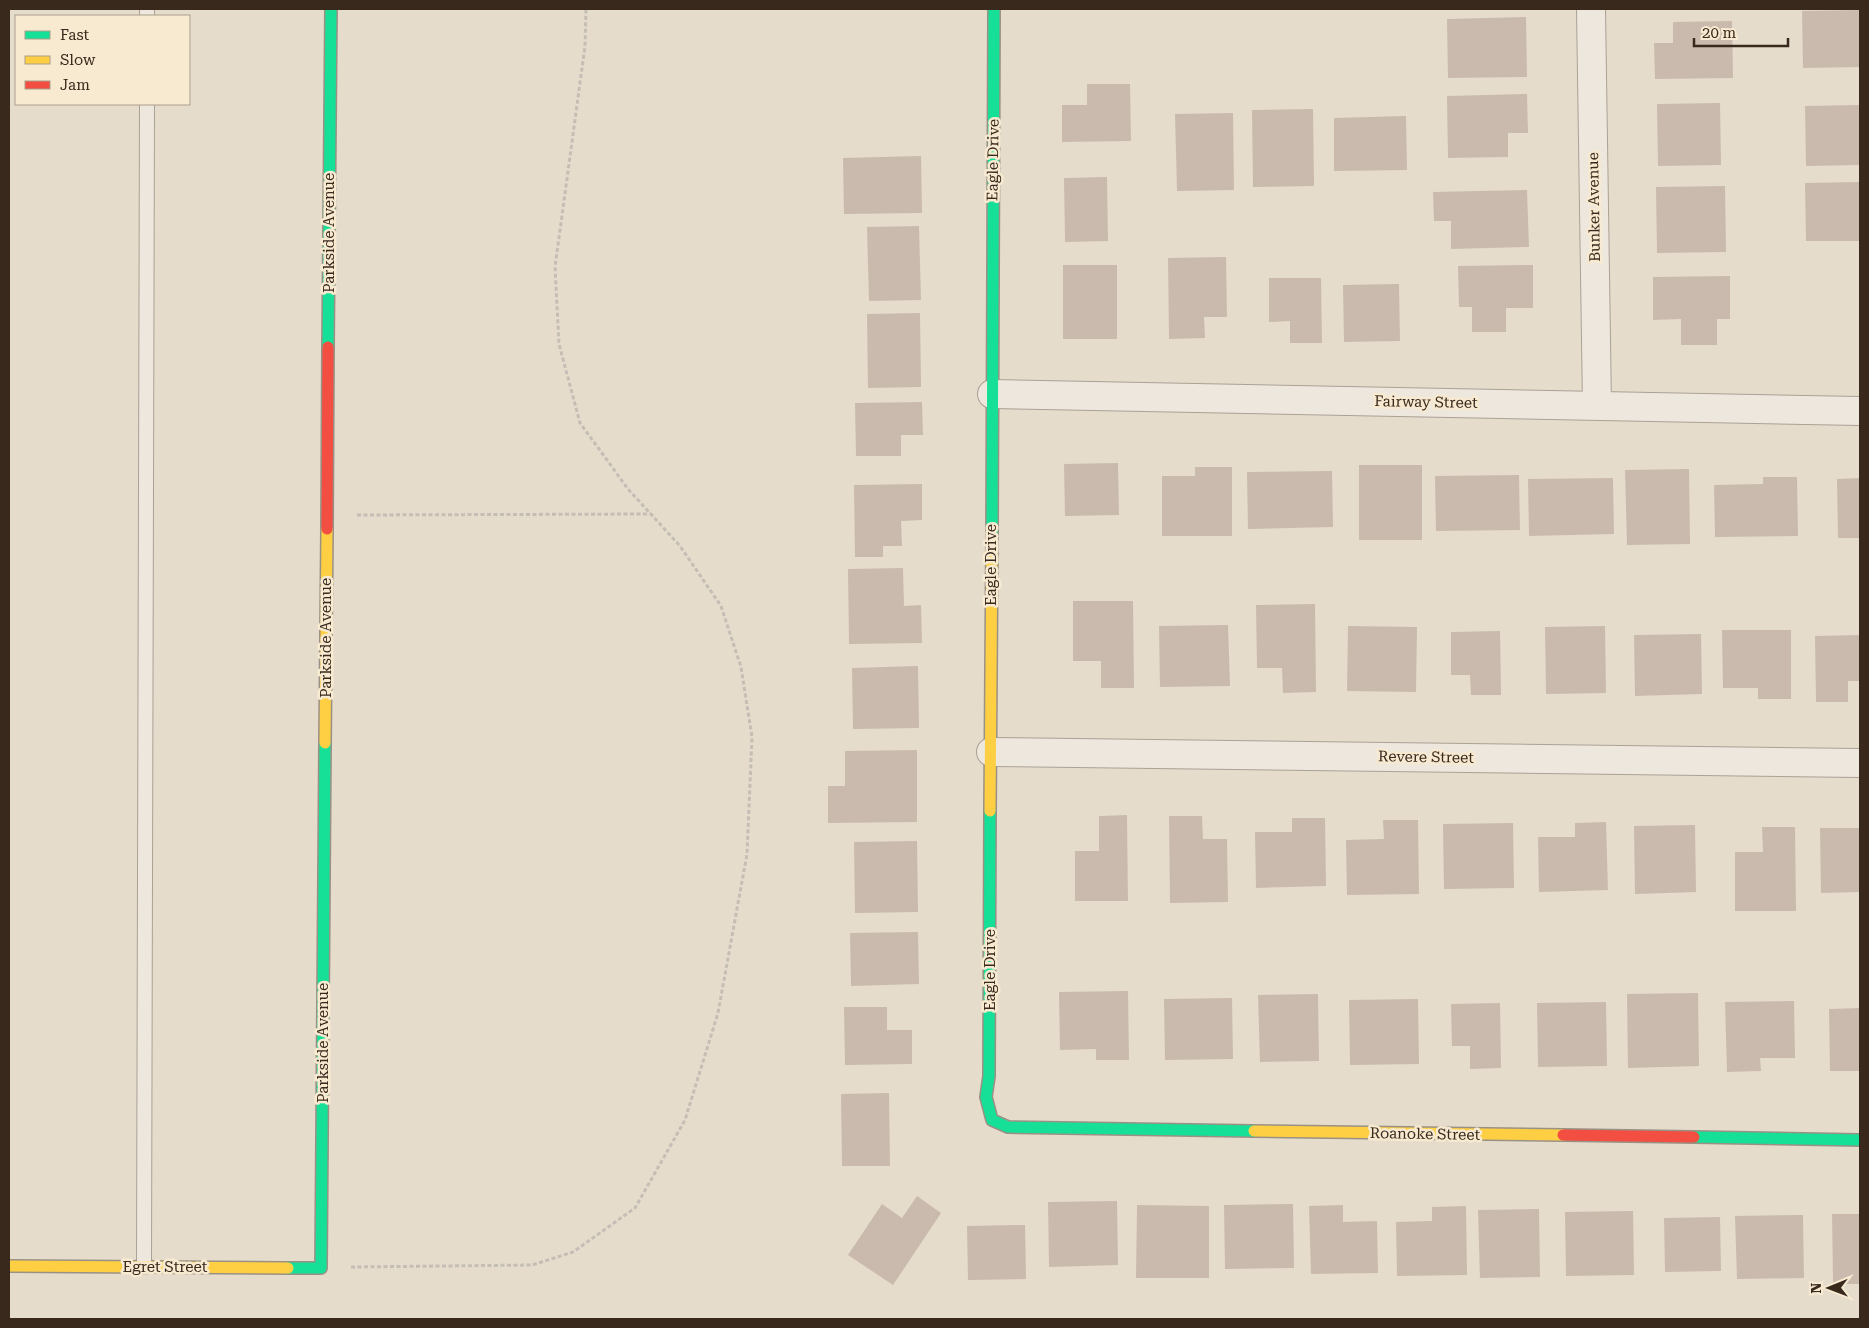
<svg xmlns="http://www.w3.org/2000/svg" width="1869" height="1328" font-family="'Roboto Serif',serif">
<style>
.building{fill:#cabaad}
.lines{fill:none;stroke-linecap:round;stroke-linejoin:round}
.lane-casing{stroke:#aba195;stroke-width:16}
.street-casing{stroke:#aba195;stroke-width:30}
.fast-casing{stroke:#9a9185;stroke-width:14}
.slow-casing{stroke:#9a9185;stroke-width:14}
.jam-casing{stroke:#9a9185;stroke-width:14}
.path{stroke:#c5beb5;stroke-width:3;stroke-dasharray:4 2.5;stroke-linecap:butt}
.lane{stroke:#ede7de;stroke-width:14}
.street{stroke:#ede7de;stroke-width:28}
.fast{stroke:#16e098;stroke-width:11}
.slow{stroke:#ffcf43;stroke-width:11}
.jam{stroke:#f24e42;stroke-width:11}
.labels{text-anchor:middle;stroke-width:5;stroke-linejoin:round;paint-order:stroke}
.street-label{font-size:15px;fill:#39291d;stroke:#f7ead1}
</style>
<rect width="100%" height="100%" fill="#e6dccc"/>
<path class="building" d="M1860,10V67L1803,68L1802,11Z
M1526,17L1527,77L1448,78L1447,19Z
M1732,21L1733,78L1655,79L1654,43H1673V22Z
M1087,84H1130L1131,141L1062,142V105H1087Z
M1527,94L1528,133H1508V157L1448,158L1447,96Z
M1720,103L1721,165L1658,166L1657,104Z
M1860,105V165L1806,166L1805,106Z
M1313,109L1314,186L1253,187L1252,110Z
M1233,113L1234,190L1177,191L1175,114Z
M1406,116L1407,170L1334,171V118Z
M921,156L922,213L844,214L843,158Z
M1107,177L1108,241L1065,242L1064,178Z
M1860,182V241H1806L1805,183Z
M1725,186L1726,252L1657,253L1656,187Z
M1527,190L1529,247L1451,249V221H1434L1433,192Z
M919,226L921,300L869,301L867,227Z
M1226,257L1227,317H1204L1205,338L1169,339L1168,258Z
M1063,265H1117V339H1063Z
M1533,265V308H1506V332H1472V307H1459L1458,266Z
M1730,276V319H1717V345H1681V319L1653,320V277Z
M1269,278H1321L1322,343H1290V321L1269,322Z
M1399,284L1400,341L1344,342L1343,285Z
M920,313L921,387L868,388L867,314Z
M922,402L923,435H901V456H856L855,403Z
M1118,463L1119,515L1065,516L1064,464Z
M1359,465H1422V540H1359Z
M1195,467H1232V536H1162V476H1195Z
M1689,469L1690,544L1627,545L1625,470Z
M1332,471L1333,527L1248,529L1247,472Z
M1519,475L1520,530L1436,531L1435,476Z
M1763,477H1797L1798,536L1715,537L1714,485L1763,484Z
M1613,478L1614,534L1529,536L1528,479Z
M1860,478V538H1838L1837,479Z
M922,484V520L901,521L902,546H883V557H855L854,485Z
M903,568L904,606L921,605L922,643L849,644L848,569Z
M1073,601H1133L1134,688H1101V661H1073Z
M1315,604L1316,692L1283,693L1282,668H1257L1256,605Z
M1228,625L1230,686L1160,687L1159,626Z
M1348,626L1417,627L1416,692L1347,691Z
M1605,626L1606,693L1546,694L1545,627Z
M1722,630H1791V699H1758V688H1723Z
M1500,631L1501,695H1471L1470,675H1451V632Z
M1701,634L1702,694L1635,696L1634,635Z
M1860,635V681H1848V702H1816L1815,636Z
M918,666L919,728L853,729L852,668Z
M917,750V822L828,823V786H845V751Z
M1127,815L1128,901H1075V851H1099V816Z
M1169,816H1202L1203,839H1227L1228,902L1170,903Z
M1292,818H1325L1326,886L1256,888L1255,832H1292Z
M1383,820H1418L1419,894L1347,895L1346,840L1384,839Z
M1606,822L1608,890L1539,892L1538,837H1575V823Z
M1513,823L1514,888L1444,889L1443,824Z
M1695,825L1696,892L1635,894L1634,826Z
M1762,827H1795L1796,911H1735V852H1763Z
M1820,828H1860V892L1821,893Z
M917,841L918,912L855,913L854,842Z
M918,932L919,984L851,986L850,933Z
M1128,991L1129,1060H1096V1049L1060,1050L1059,992Z
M1698,993L1699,1066L1628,1068L1627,994Z
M1318,994L1319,1061L1260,1062L1258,995Z
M1232,998L1233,1059L1165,1060L1164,999Z
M1418,999L1419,1064L1350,1065L1349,1000Z
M1794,1001L1795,1058H1760L1761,1071L1727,1072L1725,1002Z
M1606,1002L1607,1066L1538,1067L1537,1003Z
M1500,1003L1501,1068L1470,1069V1046H1452L1451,1004Z
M844,1007H887V1030H912V1064L845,1065Z
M1860,1008V1071H1830L1829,1009Z
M889,1093L890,1166H842L841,1094Z
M917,1196L941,1213L893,1285L848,1255L882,1204L902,1218Z
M1117,1201L1118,1265L1049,1267L1048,1202Z
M1293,1204L1294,1268L1225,1269L1224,1205Z
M1137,1205L1209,1206V1278H1136Z
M1343,1205V1222L1377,1221L1378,1273L1311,1274L1309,1206Z
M1466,1206L1467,1275L1397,1276L1396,1222L1432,1221V1207Z
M1539,1209L1540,1277L1480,1278L1478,1210Z
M1633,1211L1634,1275L1566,1276L1565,1212Z
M1832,1214H1860V1284H1833Z
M1803,1215L1804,1278L1737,1279L1735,1216Z
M1720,1217L1721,1271L1665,1272L1664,1218Z
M1025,1225L1026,1279L968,1280L967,1226Z"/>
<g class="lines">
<defs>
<path id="lane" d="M147,16V9
M144,1267L147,104"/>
<path id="street" d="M1591,9L1597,406
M992,394L1860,411
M991,752L1860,763"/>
<path id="fast" d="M328,347L331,9
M992,536L994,9
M990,811L989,1076L986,1097L992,1120L1008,1127L1254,1131
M1694,1137L1860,1140
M288,1268H321L325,743"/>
<path id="slow" d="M325,743L327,529
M990,811L992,536
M1254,1131L1563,1135
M9,1266L288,1268"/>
<path id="jam" d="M327,529L328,347
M1563,1135L1694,1137"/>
</defs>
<use href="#lane" class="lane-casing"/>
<use href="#street" class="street-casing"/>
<use href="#fast" class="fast-casing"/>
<use href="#slow" class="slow-casing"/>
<use href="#jam" class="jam-casing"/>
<path class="path" d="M357,515L651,514
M351,1267L532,1265L573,1252L635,1208L685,1120L718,1013L747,854L752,737L741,667L721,606L680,546L628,489L580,423L559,344L555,267L585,46L586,9"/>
<use href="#lane" class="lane"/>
<use href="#street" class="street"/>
<use href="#fast" class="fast"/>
<use href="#slow" class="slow"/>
<use href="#jam" class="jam"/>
</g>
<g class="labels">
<g class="street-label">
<text transform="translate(993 160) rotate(-89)" y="5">Eagle Drive</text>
<text transform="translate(1594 207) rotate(-91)" y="5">Bunker Avenue</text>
<text transform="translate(329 233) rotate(-90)" y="5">Parkside Avenue</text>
<text transform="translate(1426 402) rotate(1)" y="5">Fairway Street</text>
<text transform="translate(991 565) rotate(-90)" y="5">Eagle Drive</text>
<text transform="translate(326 638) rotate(-90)" y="5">Parkside Avenue</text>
<text transform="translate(1426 757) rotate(1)" y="5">Revere Street</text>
<text transform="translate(990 970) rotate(-90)" y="5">Eagle Drive</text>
<text transform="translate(323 1043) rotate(-90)" y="5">Parkside Avenue</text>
<text transform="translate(1425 1134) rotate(1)" y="5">Roanoke Street</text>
<text x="165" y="1272">Egret Street</text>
</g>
</g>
<rect width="1869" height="1328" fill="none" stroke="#39291d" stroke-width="20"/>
<rect x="15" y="15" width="175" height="90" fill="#f7ead1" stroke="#ab9d89"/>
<rect x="25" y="31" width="25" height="8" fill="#16e098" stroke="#ab9d89"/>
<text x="60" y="40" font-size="15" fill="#39291d">Fast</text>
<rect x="25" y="56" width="25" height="8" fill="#ffcf43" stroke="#ab9d89"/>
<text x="60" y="65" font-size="15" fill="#39291d">Slow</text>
<rect x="25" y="81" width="25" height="8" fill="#f24e42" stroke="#ab9d89"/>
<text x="60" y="90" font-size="15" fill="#39291d">Jam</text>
<g transform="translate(1829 1288) rotate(269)" stroke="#f7ead1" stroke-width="4" paint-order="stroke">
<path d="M0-4L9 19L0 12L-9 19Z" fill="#39291d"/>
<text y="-8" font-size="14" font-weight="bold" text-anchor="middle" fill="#39291d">N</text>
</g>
<path d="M1694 38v8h94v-8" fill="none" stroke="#39291d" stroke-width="2.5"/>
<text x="1702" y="38" font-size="15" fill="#39291d" stroke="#f7ead1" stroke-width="4" paint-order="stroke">20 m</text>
</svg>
